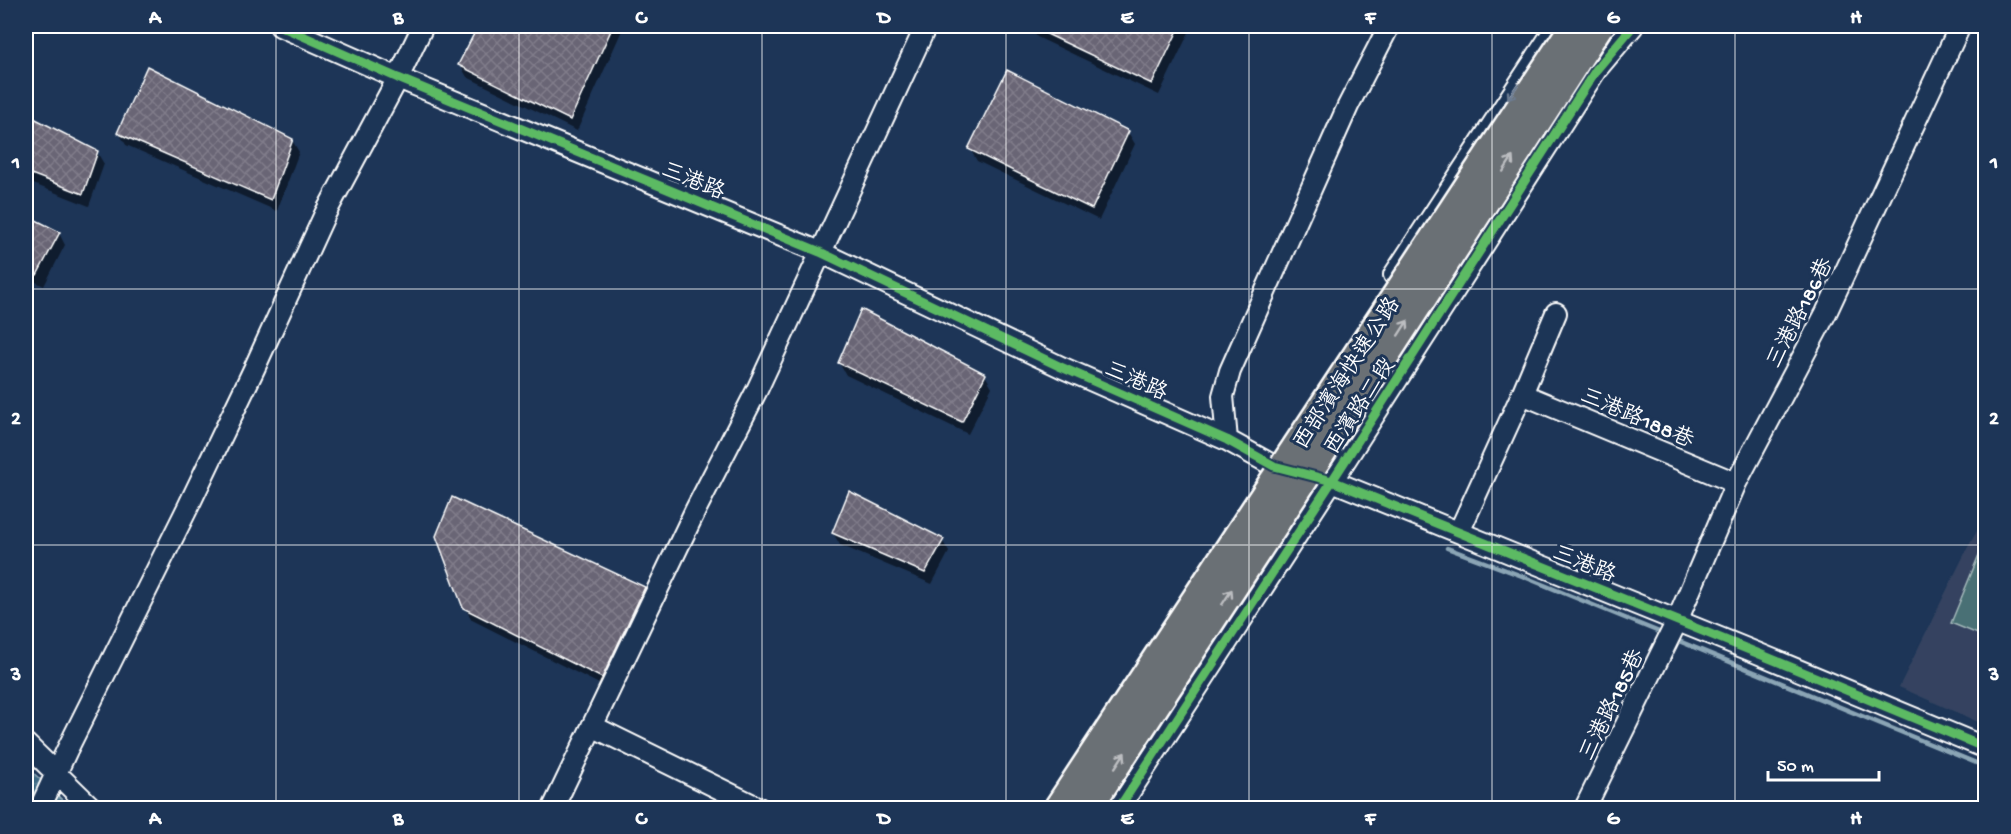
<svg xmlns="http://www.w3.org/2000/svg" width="2011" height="834" font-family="'Gochi Hand','LXGW WenKai TC',sans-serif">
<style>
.built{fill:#344360}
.garden{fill:#487074;stroke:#a4b8ba;stroke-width:1.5}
.water{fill:url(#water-rules);stroke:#8ba5b5;stroke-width:1.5}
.shadow{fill:#0007}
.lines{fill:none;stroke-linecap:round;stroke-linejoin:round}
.stream{stroke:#8ba5b5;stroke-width:4.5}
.building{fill:url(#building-cross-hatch);stroke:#fff;stroke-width:1.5}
.minor-casing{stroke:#fff;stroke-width:24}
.minor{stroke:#1d3557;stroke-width:20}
.highway-bridge-casing{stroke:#fff;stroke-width:32;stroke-linecap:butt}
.highway-bridge{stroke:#6b6f75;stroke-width:27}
.cycleway-casing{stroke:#1d3557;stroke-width:13}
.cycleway{stroke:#5cba63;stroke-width:9}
.oneway{stroke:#6c7c92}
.oneway2{stroke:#bcbec1}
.grid{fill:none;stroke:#fff;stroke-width:1.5;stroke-opacity:0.55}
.labels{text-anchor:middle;stroke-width:6;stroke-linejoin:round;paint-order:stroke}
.street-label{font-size:22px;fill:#fff;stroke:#1d3557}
.neatline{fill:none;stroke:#fff;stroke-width:2}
.grid-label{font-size:20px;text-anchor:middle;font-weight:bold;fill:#fff}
</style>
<defs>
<pattern id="water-rules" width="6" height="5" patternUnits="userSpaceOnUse" patternTransform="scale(1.5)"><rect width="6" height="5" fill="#3e6984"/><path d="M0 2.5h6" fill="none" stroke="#5b8096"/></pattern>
<pattern id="building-cross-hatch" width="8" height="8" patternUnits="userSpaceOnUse" patternTransform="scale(1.5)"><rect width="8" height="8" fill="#696575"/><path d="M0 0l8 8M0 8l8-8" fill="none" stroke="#807c8a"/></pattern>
</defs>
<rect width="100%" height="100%" fill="#1d3557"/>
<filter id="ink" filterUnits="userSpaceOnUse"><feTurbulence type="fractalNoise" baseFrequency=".0167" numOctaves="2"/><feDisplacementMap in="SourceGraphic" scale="12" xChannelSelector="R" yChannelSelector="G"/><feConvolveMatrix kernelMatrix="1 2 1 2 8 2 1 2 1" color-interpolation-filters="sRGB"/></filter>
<g filter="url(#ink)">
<path class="built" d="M1985,517V725L1899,687L1968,547Z"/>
<path class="garden" d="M1981,550L1985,551V637L1951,623Z"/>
<path class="water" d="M26,766L71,808H26Z"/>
<path class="shadow" d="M480,26H622L623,28L577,131L467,77L460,65Z
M1030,26H1192L1159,95L1037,37Z
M26,116L97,152L104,164L89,206L26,181Z
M1128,132L1135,144L1099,220L977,161L970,149Z
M119,133L292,140L299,152L277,211L126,145Z
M26,217L59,233L65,245L44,286L26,277Z
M839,363L985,375L992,387L968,434L846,375Z
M833,533L942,540L949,552L932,584L840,545Z
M644,588L651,600L609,689L472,620L465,608Z"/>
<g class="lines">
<path class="stream" d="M1447,548L1522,576L1664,634
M1674,639L1986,767"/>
</g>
<path class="building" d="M478,26H613L570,120L458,65Z
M1030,26H1180L1152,84Z
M147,66L293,139L271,200L117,133Z
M1007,70L1129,131L1092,209L968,149Z
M26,114L98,151L83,194L26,172Z
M26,215L60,232L37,275L26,269Z
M861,309L986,374L962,422L838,363Z
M849,491L944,539L925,573L832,533Z
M452,497L645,587L602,678L463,608L436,536Z"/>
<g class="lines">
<defs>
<path id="minor" d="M280,26L398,78L820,252L1061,367L1227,440L1274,466L1332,481L1757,653L1986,748
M1394,275L1557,26
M1522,394L1736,483
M1227,440L1223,396L1230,371L1348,106L1389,26
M1459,532L1522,394L1556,313
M592,726L759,808
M26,744L92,808
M40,808L67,750L188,507L254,369L325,214L398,78L423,26
M553,808L696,509L757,390L926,26
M1119,808L1332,481L1596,70L1633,26
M1585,808L1677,621L1736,483L1826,313L1960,26"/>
</defs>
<use href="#minor" class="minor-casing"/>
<use href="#minor" class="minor"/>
<defs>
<path id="highway-bridge" d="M1058,808L1574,26
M1088,808L1379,365L1599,26"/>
</defs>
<use href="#highway-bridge" class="highway-bridge-casing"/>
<use href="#highway-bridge" class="highway-bridge"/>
<defs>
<path id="cycleway" d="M280,26L398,78L820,252L1061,367L1227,440L1274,466L1332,481L1757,653L1986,748
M1119,808L1332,481L1596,70L1633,26"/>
</defs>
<use href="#cycleway" class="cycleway-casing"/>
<use href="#cycleway" class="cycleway"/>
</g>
<defs><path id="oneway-shaft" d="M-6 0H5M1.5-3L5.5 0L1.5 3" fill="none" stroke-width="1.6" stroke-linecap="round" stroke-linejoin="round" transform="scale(1.5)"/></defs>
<use class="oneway" href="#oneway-shaft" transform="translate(1513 92) rotate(123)"/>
<g class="oneway2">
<use href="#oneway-shaft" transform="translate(1508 164) rotate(-57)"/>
<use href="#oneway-shaft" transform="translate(1403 328) rotate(-57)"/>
<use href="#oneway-shaft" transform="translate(1227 597) rotate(-57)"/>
<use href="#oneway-shaft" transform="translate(1120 760) rotate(-57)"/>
</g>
</g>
<path class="grid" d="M276,26V808M519,26V808M762,26V808M1006,26V808M1249,26V808M1492,26V808M1735,26V808M26,289H1986M26,545H1986"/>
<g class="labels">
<g class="street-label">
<text transform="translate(694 179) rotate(22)" y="8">三港路</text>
<text transform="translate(1798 312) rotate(-63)" y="8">三港路186巷</text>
<text transform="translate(1345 372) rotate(-57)" y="8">西部濱海快速公路</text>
<text transform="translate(1137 379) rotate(24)" y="8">三港路</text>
<text transform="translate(1358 405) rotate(-57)" y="8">西濱路二段</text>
<text transform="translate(1638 416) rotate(23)" y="8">三港路188巷</text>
<text transform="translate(1585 562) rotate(22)" y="8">三港路</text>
<text transform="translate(1610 704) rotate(-64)" y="8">三港路185巷</text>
</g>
</g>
<rect width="2011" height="834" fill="none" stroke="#1d3557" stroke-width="66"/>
<path d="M1768 771v9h111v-9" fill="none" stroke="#ffffff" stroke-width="3"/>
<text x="1777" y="771" font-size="18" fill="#ffffff" stroke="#1d3557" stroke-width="4.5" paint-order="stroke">50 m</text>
<rect x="33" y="33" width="1945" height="768" class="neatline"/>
<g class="grid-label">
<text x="155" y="23">A</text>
<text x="398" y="23">B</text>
<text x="641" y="23">C</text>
<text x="884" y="23">D</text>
<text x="1127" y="23">E</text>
<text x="1370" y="23">F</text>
<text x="1613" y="23">G</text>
<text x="1856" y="23">H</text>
<text x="16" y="168">1</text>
<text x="1994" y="168">1</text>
<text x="16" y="424">2</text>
<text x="1994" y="424">2</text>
<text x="16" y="680">3</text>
<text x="1994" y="680">3</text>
<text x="155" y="824">A</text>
<text x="398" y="824">B</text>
<text x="641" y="824">C</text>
<text x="884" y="824">D</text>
<text x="1127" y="824">E</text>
<text x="1370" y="824">F</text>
<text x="1613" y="824">G</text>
<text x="1856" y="824">H</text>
</g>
</svg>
